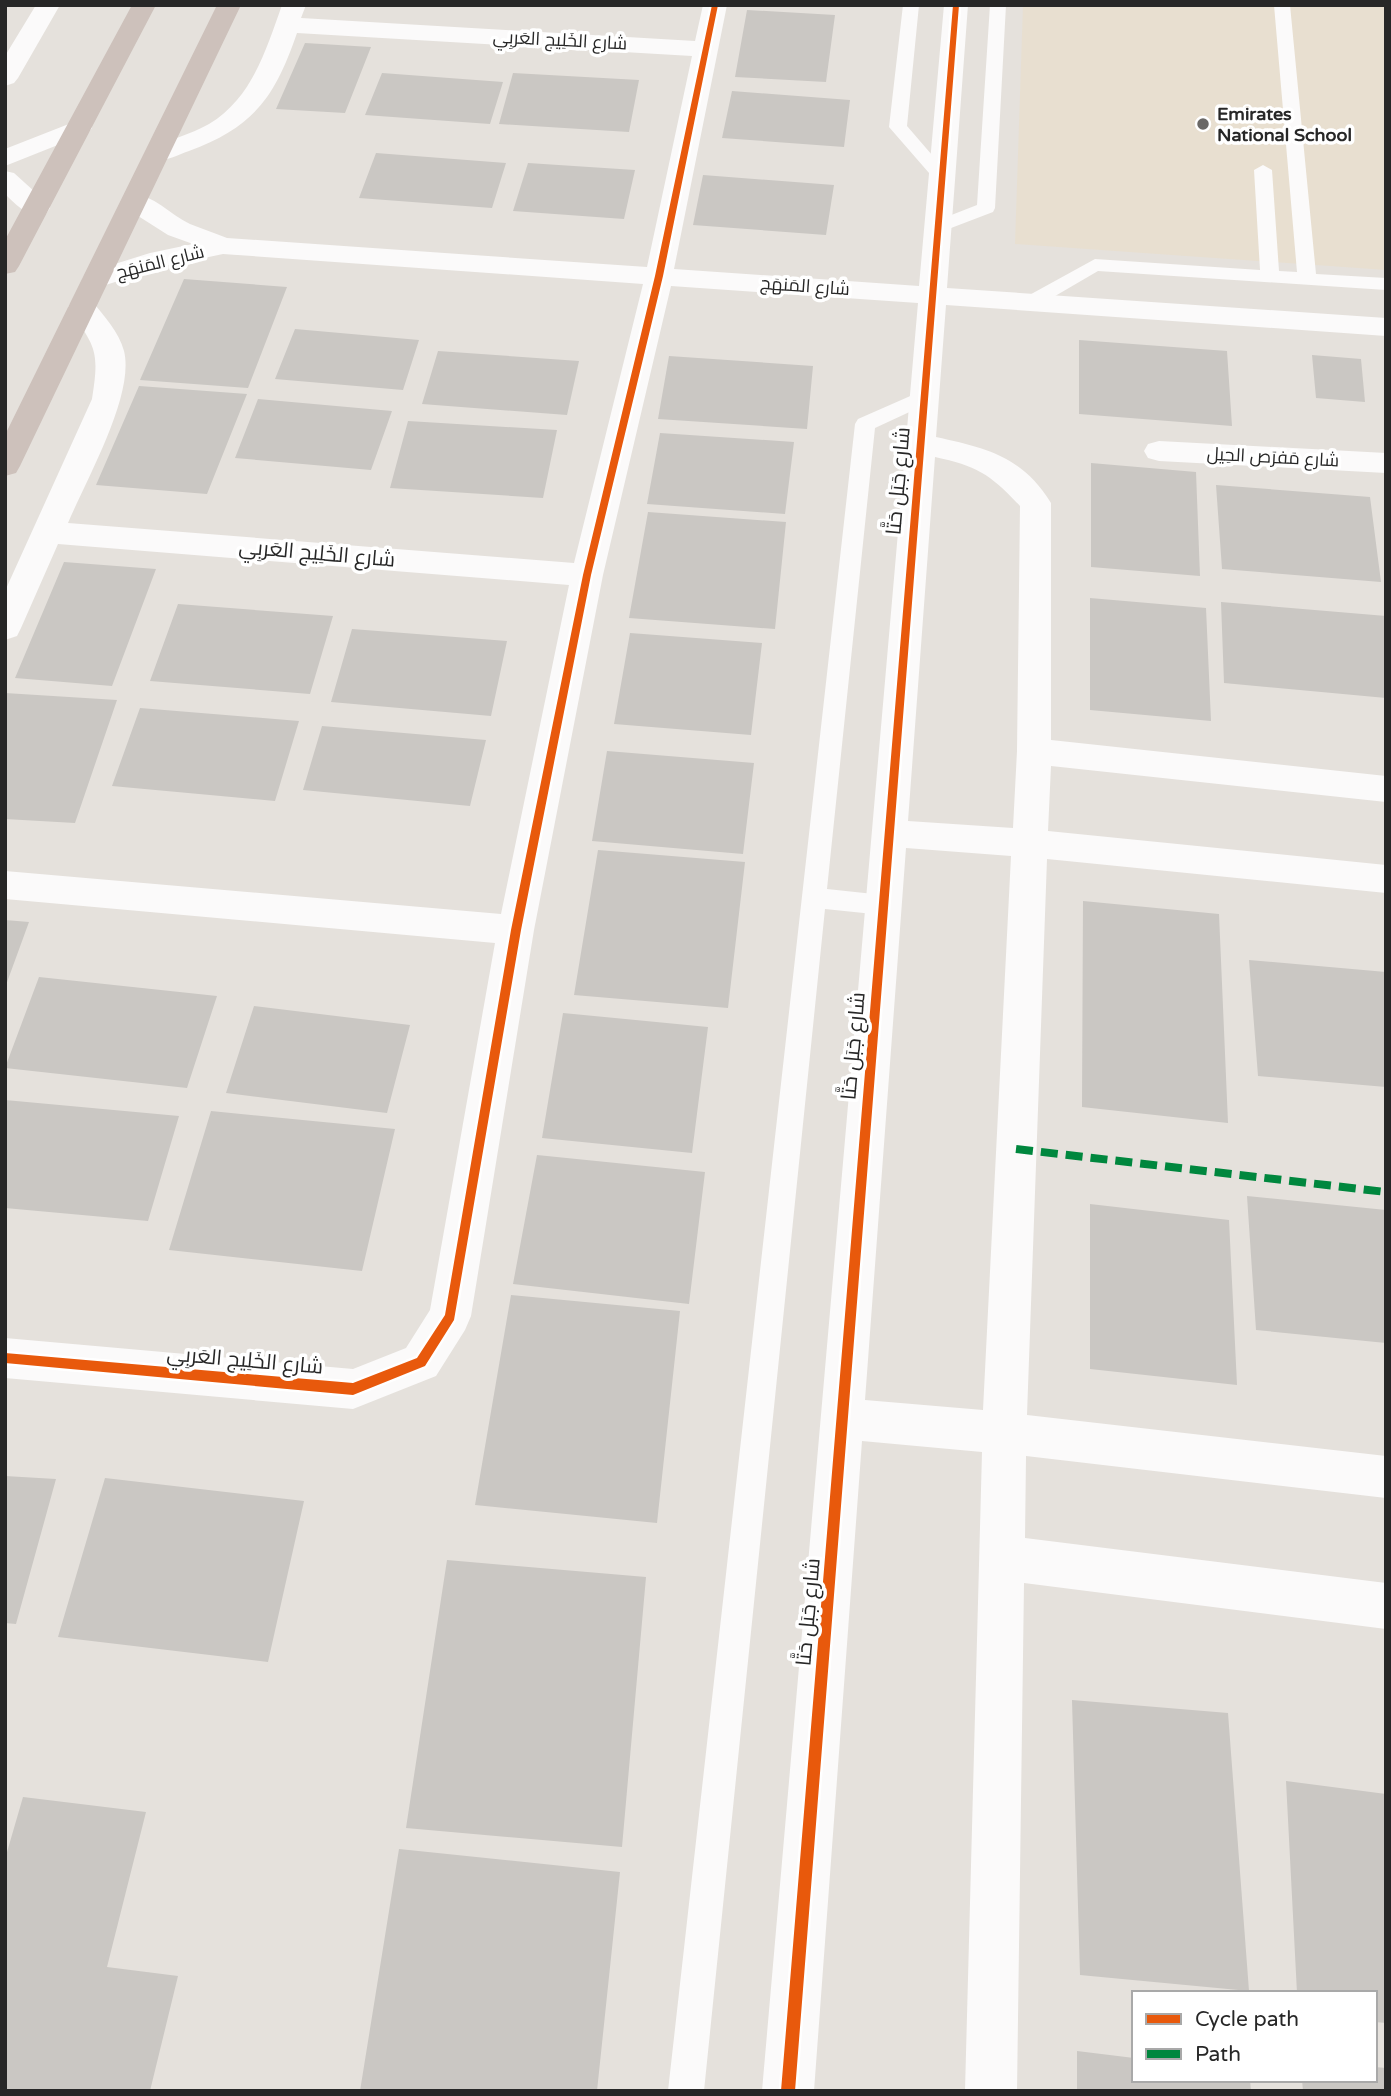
<svg xmlns="http://www.w3.org/2000/svg" width="1391" height="2096" font-family="'Varela Round',Cairo,sans-serif">
<style>
.education{fill:#e8dfd0}
.building{fill:#cac7c3}
.lines{fill:none;stroke-linecap:round;stroke-linejoin:round}
.lane{fill:#fbfafa;fill-rule:evenodd}
.street{fill:#fbfafa;fill-rule:evenodd}
.highway{fill:#cdc1bb;fill-rule:evenodd}
.quiet{stroke:#00873e;stroke-width:8;stroke-dasharray:17 8;stroke-linecap:butt}
.cycleway-casing{stroke:#fff;stroke-width:5}
.cycleway{fill:#e8590c;fill-rule:evenodd}
.poi-dot{fill:#6a6866;stroke:#fff;stroke-width:2.5}
.labels{text-anchor:middle;stroke-width:7;stroke-linejoin:round;paint-order:stroke}
.far-street-label{font-size:18px;fill:#272727;stroke:#fff}
.far-poi-label{font-size:18px;font-weight:bold;fill:#272727;stroke:#fff;text-anchor:start}
.street-label{font-size:21px;fill:#272727;stroke:#fff}
</style>
<rect width="100%" height="100%" fill="#e5e1dc"/>
<path class="education" d="M1023,5H1386V270L1015,244Z"/>
<path class="building" d="M747,10L835,15L826,82L735,77Z
M305,43L371,47L345,113L276,109Z
M382,73L503,82L490,124L365,115Z
M513,73L639,80L629,132L499,124Z
M732,91L850,100L844,147L722,138Z
M376,153L506,163L492,208L359,198Z
M528,163L635,170L624,219L513,211Z
M703,175L834,185L826,235L693,225Z
M184,279L287,287L248,388L140,380Z
M295,329L419,340L403,390L275,379Z
M1079,340L1227,351L1232,426L1079,414Z
M438,351L579,361L567,415L422,404Z
M1312,355L1361,359L1365,402L1316,398Z
M669,356L813,366L807,429L658,419Z
M139,386L247,394L207,494L96,485Z
M258,399L392,411L371,470L235,458Z
M408,421L557,430L543,498L390,488Z
M660,433L794,442L785,514L647,504Z
M1091,463L1196,472L1200,576L1091,567Z
M1216,485L1370,497L1381,582L1222,569Z
M648,512L786,522L775,629L629,618Z
M64,562L156,569L112,686L15,678Z
M1090,598L1206,608L1211,721L1090,710Z
M1221,602L1386,616V698L1224,683Z
M178,604L333,616L310,694L150,681Z
M352,629L507,641L491,716L331,702Z
M630,633L762,643L751,735L614,724Z
M5,693L117,700L75,823L5,819Z
M140,708L299,721L275,801L112,786Z
M322,726L486,740L470,806L303,790Z
M607,751L754,763L743,854L592,841Z
M598,850L745,862L728,1008L574,995Z
M1083,901L1219,914L1228,1123L1082,1107Z
M5,920L29,922L6,985H5Z
M1249,960L1386,972V1087L1258,1076Z
M39,977L217,996L187,1088L5,1068Z
M254,1006L410,1025L387,1113L226,1093Z
M563,1013L708,1027L692,1153L542,1138Z
M5,1100L179,1116L148,1221L5,1208Z
M211,1111L395,1129L362,1271L169,1250Z
M537,1155L705,1172L689,1304L513,1284Z
M1247,1196L1386,1210V1343L1256,1330Z
M1090,1204L1229,1220L1237,1385L1090,1369Z
M511,1295L680,1311L657,1523L475,1505Z
M5,1476L56,1479L16,1624L5,1623Z
M105,1478L304,1501L268,1662L58,1637Z
M447,1560L646,1577L622,1847L406,1828Z
M1072,1700L1228,1713L1249,1991L1080,1975Z
M1286,1781L1386,1794V2023L1375,2022V1993H1297Z
M23,1797L146,1812L107,1967L178,1976L150,2091H5V1859Z
M399,1849L620,1872L597,2091H360Z
M1077,2051L1134,2058V2080H1250L1251,2091H1077Z
M1375,2067L1386,2068V2091H1303L1302,2080H1375Z"/>
<g class="lines">
<path class="lane" d="M903,5H919L907,126L951,177L942,182L936,181L889,127Z
M990,5H1006L995,208L993,212L938,233L929,227L931,223L977,205Z
M1274,5H1290L1316,274L1386,278V290L1098,271L1038,306H1024L1021,302L1024,298L1095,259L1260,270L1254,170L1263,165L1272,170L1279,271L1297,272Z
M924,390L931,392L934,397L931,402L875,428L827,889L883,895L892,898L895,905L892,912L883,915L825,909L704,2091H668L855,424L858,419Z"/>
<path class="street" d="M36,5H60L18,78L14,83L5,86V56Z
M282,5H306L301,18L695,41L703,5H727L674,269L919,286L944,5H968L947,288L1386,318V336L946,305L936,437C986,448 1022,456 1051,503V740L1386,776V802L1051,766L1048,831L1386,865V893L1047,859L1027,1415L1386,1456V1498L1026,1456L1025,1538L1386,1583V1629L1024,1583L1017,2091H965L982,1452L862,1441L814,2091H762L918,303L671,286L603,575L534,930L471,1316L465,1330L436,1376L353,1409L5,1378V1338L353,1369L406,1348L430,1310L495,943L5,899V871L501,914L569,585L58,544L21,628L17,636L5,640V591L92,399C100,349 95,347 68,307L72,301L82,298L92,301C104,316 119,332 124,351C135,395 86,480 68,523L574,563L643,284L223,254L166,266L96,288L86,285L82,279L86,273L150,253L193,244L168,235L124,207L121,201L124,195C149,189 168,214 190,224C202,229 215,233 227,238L647,267L692,56L297,33C275,97 254,127 189,151C175,156 163,163 148,160L144,154L148,148C168,140 190,135 209,124C252,98 266,50 282,5ZM935,457C977,466 990,474 1020,506L1017,751L1013,828L908,821ZM906,848L1011,856L983,1410L865,1400Z
M79,120L88,123L92,128L88,133L5,166V149Z
M5,171L14,173L46,202L50,208L46,214C27,218 18,206 5,194Z
M1159,441L1386,453V473L1159,461L1148,458L1144,451L1148,444Z"/>
<path class="highway" d="M132,5H156L19,266L15,272L5,274V240Z
M217,5H241L20,466L16,473L5,476V435Z"/>
<path class="quiet" d="M1016,1149L1386,1192"/>
<defs>
<path id="cycleway" d="M712,5H718L663,276L591,575L521,930L454,1320L425,1366L353,1395L5,1363V1353L353,1383L417,1358L445,1315L511,930L583,575L655,276Z
M953,5H959L795,2091H781Z"/>
</defs>
<use href="#cycleway" class="cycleway-casing"/>
<use href="#cycleway" class="cycleway"/>
</g>
<circle class="poi-dot" cx="1203" cy="124" r="7"/>
<g class="labels">
<g class="far-street-label">
<text transform="translate(560 40) rotate(3)" y="6">شارع الخَلِيج العَربِي</text>
<text transform="translate(160 262) rotate(-14)" y="6">شارع المَنهَج</text>
<text transform="translate(805 286) rotate(4)" y="6">شارع المَنهَج</text>
<text transform="translate(1273 457) rotate(3)" y="6">شارع مَفرَص الحِيل</text>
</g>
<g class="far-poi-label">
<text x="1217" y="120">Emirates<tspan x="1217" dy="21">National School</tspan></text>
</g>
<g class="street-label">
<text transform="translate(898 481) rotate(-85)" y="7">شارع جَبَل حَتَّا</text>
<text transform="translate(317 553) rotate(5)" y="7">شارع الخَلِيج العَربِي</text>
<text transform="translate(853 1046) rotate(-85)" y="7">شارع جَبَل حَتَّا</text>
<text transform="translate(245 1360) rotate(5)" y="7">شارع الخَلِيج العَربِي</text>
<text transform="translate(808 1612) rotate(-85)" y="7">شارع جَبَل حَتَّا</text>
</g>
</g>
<rect width="1391" height="2096" fill="none" stroke="#272727" stroke-width="14"/>
<rect x="1132" y="1991" width="245" height="91" fill="#ffffff" stroke="#a9a9a9" stroke-width="2"/>
<rect x="1146" y="2014" width="35" height="10" fill="#e8590c" stroke="#a9a9a9" stroke-width="2"/>
<text x="1195" y="2026" font-size="21" fill="#272727">Cycle path</text>
<rect x="1146" y="2049" width="35" height="10" fill="#00873e" stroke="#a9a9a9" stroke-width="2"/>
<text x="1195" y="2061" font-size="21" fill="#272727">Path</text>
</svg>
